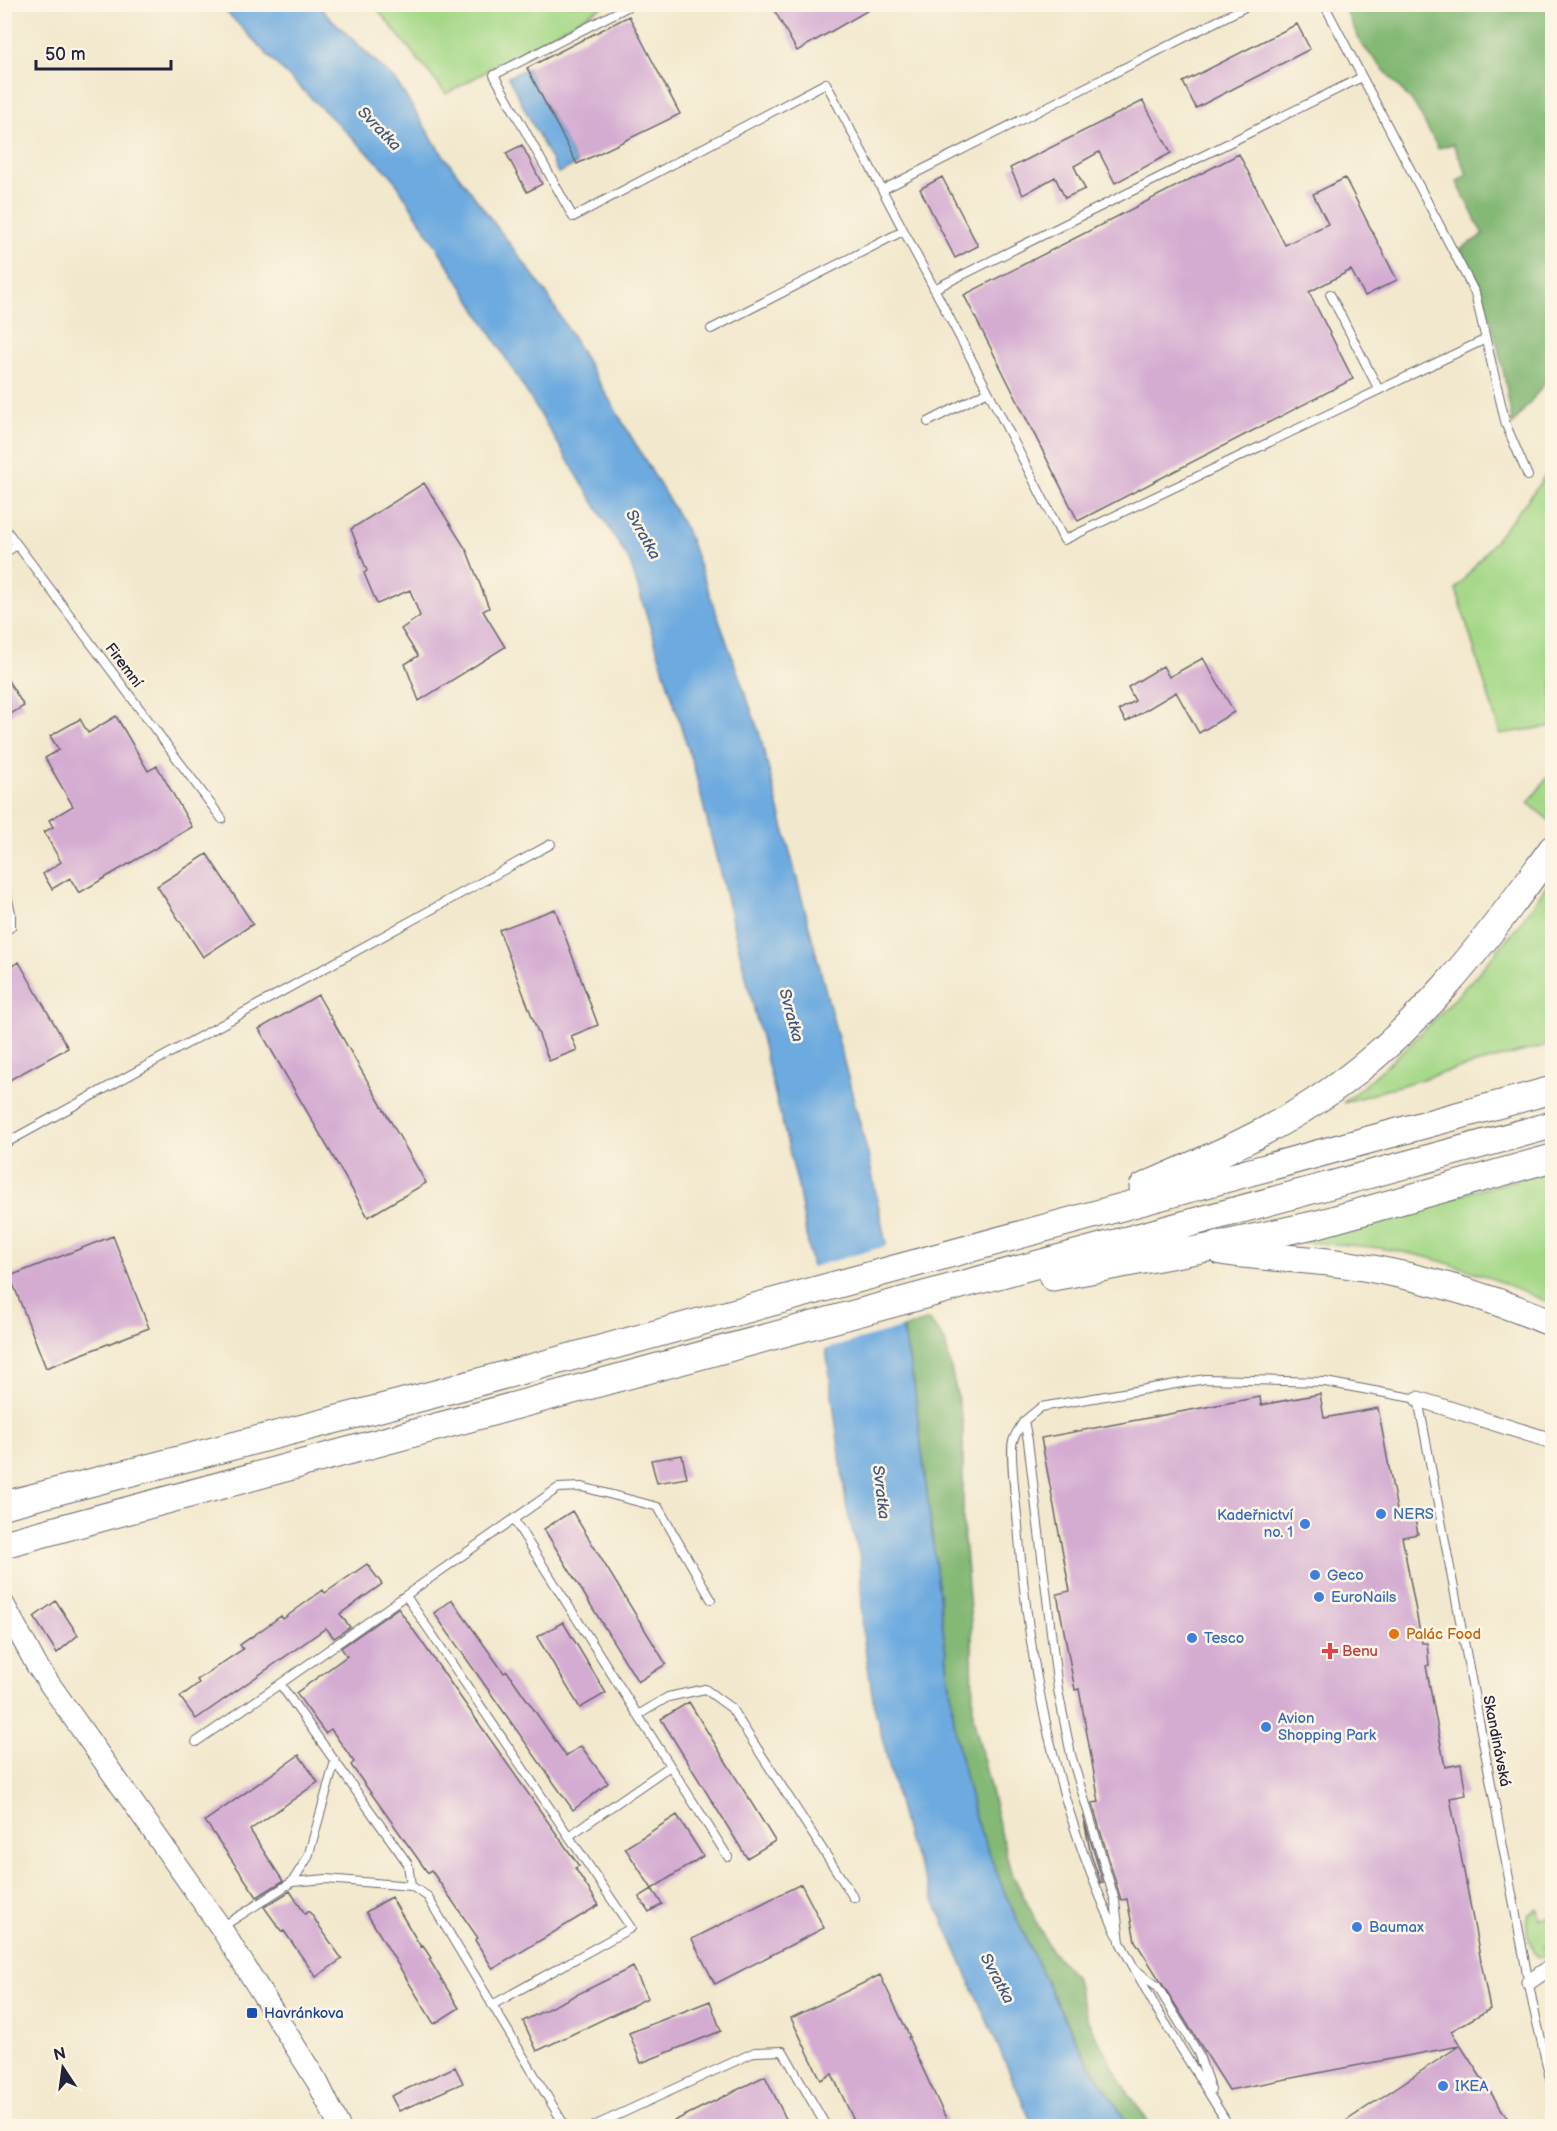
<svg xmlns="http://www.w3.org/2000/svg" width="1557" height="2131" font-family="'Balsamiq Sans',sans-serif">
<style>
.green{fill:#a4d887;stroke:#637d61;stroke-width:1.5}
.forest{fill:#83b874;stroke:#526d58;stroke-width:1.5}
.water{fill:#6daadf;stroke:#48668d;stroke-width:1.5}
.pier{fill:#f2e8cd}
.building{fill:#d4acd2}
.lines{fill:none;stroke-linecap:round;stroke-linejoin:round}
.lane-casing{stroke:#6b676e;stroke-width:10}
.street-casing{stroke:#6b676e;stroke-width:17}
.secondary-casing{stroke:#6b676e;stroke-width:23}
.highway-casing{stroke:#6b676e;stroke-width:29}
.lane{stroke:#fff;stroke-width:8}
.street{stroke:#fff;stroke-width:15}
.secondary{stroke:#fff;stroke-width:21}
.highway{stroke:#fff;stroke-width:27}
.shop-dot{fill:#3f7fe0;stroke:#fcf5e5;stroke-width:2}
.food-dot{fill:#e8710a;stroke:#fcf5e5;stroke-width:2}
.health-dot{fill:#e0444e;stroke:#fcf5e5;stroke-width:2}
.transit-dot{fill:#1a4fb4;stroke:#fcf5e5;stroke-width:2}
.labels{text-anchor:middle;stroke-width:5;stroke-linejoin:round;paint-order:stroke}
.street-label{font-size:15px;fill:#22223b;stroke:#fcf5e5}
.shop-label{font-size:15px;fill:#366cbe;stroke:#fcf5e5;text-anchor:start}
.food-label{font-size:15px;fill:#c56008;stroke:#fcf5e5;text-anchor:start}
.health-label{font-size:15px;fill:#be3a42;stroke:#fcf5e5;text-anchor:start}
.transit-label{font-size:15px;fill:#164399;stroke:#fcf5e5;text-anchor:start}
.water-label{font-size:16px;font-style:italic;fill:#40587d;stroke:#fcf5e5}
</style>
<rect width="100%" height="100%" fill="#fcf5e5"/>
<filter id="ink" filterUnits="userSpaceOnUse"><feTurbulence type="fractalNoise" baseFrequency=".0167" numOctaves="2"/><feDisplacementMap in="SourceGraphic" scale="12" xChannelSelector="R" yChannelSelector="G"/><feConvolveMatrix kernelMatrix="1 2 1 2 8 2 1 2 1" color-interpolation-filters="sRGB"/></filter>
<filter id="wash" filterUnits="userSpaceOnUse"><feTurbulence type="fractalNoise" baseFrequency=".008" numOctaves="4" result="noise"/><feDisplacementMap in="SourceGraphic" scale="24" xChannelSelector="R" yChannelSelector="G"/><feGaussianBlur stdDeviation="1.35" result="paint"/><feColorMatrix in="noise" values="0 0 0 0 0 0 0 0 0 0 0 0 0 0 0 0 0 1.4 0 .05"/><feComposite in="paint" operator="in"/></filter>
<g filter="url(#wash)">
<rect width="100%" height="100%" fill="#f2e8cd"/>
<path class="green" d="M374,5H605L446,94Z
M1552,465V726L1500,734L1456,589L1533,493Z
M1552,772V818L1550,821L1528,803Z
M1552,877V1044L1445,1072L1343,1103C1404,1054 1459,997 1509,937C1525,918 1538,897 1552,877Z
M1552,1170V1304C1497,1279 1440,1256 1379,1248C1349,1244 1318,1243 1288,1241Z
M1538,1908L1540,1919L1552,1917V1940L1544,1946L1550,1956L1546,1958L1537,1956C1530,1947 1525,1924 1529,1913Z"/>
<path class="forest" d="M1343,5H1552V374L1512,425C1507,381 1494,323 1478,281C1474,270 1466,259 1460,249L1483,235L1457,182L1467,174L1453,144L1438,148L1415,105L1362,45Z
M929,1320L945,1341L963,1423V1525L972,1634L973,1717L1010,1869L1050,1949L1075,1977L1088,2021L1123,2085L1151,2126H1129L1083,2053L1041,1972L1004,1891L975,1818L956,1737L914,1385L903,1328Z"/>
<path class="water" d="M220,5H317L396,81L438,148L545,291L687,531L759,732L869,1159L914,1385L956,1737L975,1818L1004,1891L1041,1972L1082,2053L1129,2126H1033L907,1838L874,1705L863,1635L860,1558L847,1510L827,1356L798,1186L694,768L630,562L473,304L391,175L284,72Z
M527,68L577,164L558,173L508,77Z"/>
<path class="pier" d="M889,1245L905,1327L823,1350L809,1268Z"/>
<g id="blocks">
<path class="building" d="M771,4H879L797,51Z
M629,16L680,114L577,164L527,68Z
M1297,24L1310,49L1196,108L1183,82Z
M1143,101L1171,153L1115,183L1099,152L1074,166L1085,189L1065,198L1055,177L1023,195L1010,168Z
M522,145L542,184L527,192L506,153Z
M1239,154L1285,245L1328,224L1313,194L1345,178L1397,280L1365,296L1351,270L1309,292L1353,379L1078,521L964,295Z
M942,177L978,246L955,258L920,189Z
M424,483L467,551L489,608L483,611L505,647L419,701L405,664L418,656L401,629L420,616L410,590L377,604L364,573L367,571L351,529Z
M1203,658L1234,712L1199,733L1176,692L1126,722L1119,710L1135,701L1128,687L1163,666L1169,677Z
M4,674L24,706L4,718Z
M116,716L148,771L157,766L192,827L79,893L70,878L52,889L43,874L61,862L44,832L53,827L49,820L73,806L45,758L59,750L50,736L80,719L88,733Z
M207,854L253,924L203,957L157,886Z
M555,909L598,1025L571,1036L577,1050L549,1061L499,930Z
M19,962L68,1048L4,1083V970Z
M318,995L426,1183L368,1217L259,1029Z
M113,1236L149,1328L46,1368L10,1276Z
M1320,1394L1324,1418L1378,1408L1398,1516L1414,1514L1418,1534L1402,1537L1422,1643H1427L1429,1665L1426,1666L1445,1767L1461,1764L1466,1795L1450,1798L1490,2009L1451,2031L1513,2127H1337L1459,2046L1229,2090L1135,1941L1127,1899L1121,1900L1092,1803L1099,1802L1079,1689L1075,1690L1057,1594L1070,1591L1041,1438L1260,1397L1261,1405Z
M682,1455L687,1478L657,1483L651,1460Z
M572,1511L666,1664L638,1682L544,1529Z
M367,1564L382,1584L340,1614L350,1627L334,1638L326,1628L196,1719L180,1697L199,1683L197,1680L243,1649L240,1645L281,1616L283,1619L323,1590L325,1593Z
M452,1600L504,1673L507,1671L566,1756L581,1746L608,1783L573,1810L434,1613Z
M56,1601L78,1635L57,1653L34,1617Z
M398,1608L579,1866L575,1868L599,1905L493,1969L475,1940L478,1938L431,1870L428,1873L351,1765L354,1762L331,1729L325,1733L296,1693L347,1656L341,1648Z
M563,1622L606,1693L580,1708L537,1637Z
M689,1702L775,1841L747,1858L661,1719Z
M299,1755L318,1782L250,1830L283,1881L257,1897L205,1821Z
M677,1815L703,1856L652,1889L625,1848Z
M1083,1816L1103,1882L1101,1883L1091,1855Z
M801,1884L824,1928L715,1984L692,1939Z
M652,1889L662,1904L649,1912L639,1897Z
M290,1891L305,1914L309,1911L342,1959L316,1977L284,1931L282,1932L264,1907Z
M391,1897L421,1947L423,1946L431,1958L429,1959L459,2008L434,2024L366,1912Z
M633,1967L648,1998L537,2051L523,2021Z
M880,1975L910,2037H908L950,2127H857L832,2074L821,2080L791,2018Z
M710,2001L721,2031L641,2063L629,2033Z
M455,2067L463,2083L399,2111L391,2096Z
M765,2076L790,2127H662Z"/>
</g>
</g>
<g filter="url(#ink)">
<use href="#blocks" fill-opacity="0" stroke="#6b676e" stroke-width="1.5"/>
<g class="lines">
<defs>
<path id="lane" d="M633,4L494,75L573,217L826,83L988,391L928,422
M1324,4L1475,293L1506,425L1528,476
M882,190L1251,4
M934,289L1362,77
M1330,294L1379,390
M711,329L903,231
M988,391L1064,540L1486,339
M4,527L222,819
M4,553L17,545
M4,883L11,913V927L4,932
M4,1144L551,844
M1024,1421C1020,1427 1015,1434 1013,1441C1009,1450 1017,1512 1018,1526C1029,1669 1056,1805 1117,1935
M514,1520L728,1857
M406,1596L631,1928L492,2005
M638,1715L668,1697L705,1689L731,1708L854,1898
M196,1742L280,1684
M569,1836L670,1766
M292,1882L308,1857L335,1761
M411,1886L408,1864L280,1684L558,1488L582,1487L658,1507L711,1599
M222,1927L292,1882L326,1879L411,1886L427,1896L565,2126
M1136,1970L1157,1986L1198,2053L1211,2090
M594,2126L755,2052L783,2051L826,2126
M1229,2126L1156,2008L1120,1942L1115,1901L1071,1755L1058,1690L1028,1441L1024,1421L1041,1407L1205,1379L1325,1382L1418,1399L1533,2005L1552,2087"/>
<path id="street" d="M1418,1399L1552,1441
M1529,1982L1552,1966"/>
<path id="secondary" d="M4,1605L37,1666L221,1928L318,2083L339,2126"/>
<path id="highway" d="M1143,1187C1202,1161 1261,1137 1314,1102C1413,1038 1485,943 1552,849
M1221,1251C1262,1258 1303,1258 1344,1264C1417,1275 1485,1295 1552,1323
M1053,1277L1207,1248L1318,1224L1552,1158
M4,1505L431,1395L1552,1090
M4,1544L1552,1125"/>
</defs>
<use href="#lane" class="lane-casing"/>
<use href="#street" class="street-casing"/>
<use href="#secondary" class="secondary-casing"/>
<use href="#highway" class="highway-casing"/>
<use href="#lane" class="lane"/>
<use href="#street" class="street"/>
<use href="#secondary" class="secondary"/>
<use href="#highway" class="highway"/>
</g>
</g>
<g class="shop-dot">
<circle cx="1381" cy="1514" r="6"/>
<circle cx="1305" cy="1524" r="6"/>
<circle cx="1315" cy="1575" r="6"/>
<circle cx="1319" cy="1597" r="6"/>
<circle cx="1192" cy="1638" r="6"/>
<circle cx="1266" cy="1727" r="6"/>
<circle cx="1357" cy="1927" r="6"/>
<circle cx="1443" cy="2086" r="6"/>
</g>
<circle class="food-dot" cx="1394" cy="1634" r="6"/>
<path class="health-dot" d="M1327 1642h6v6h6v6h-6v6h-6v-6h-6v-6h6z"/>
<rect class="transit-dot" x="246" y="2007" width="12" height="12" rx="3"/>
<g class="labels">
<g class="street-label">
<text transform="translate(124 665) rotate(53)" y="5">Firemní</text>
<text transform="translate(1497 1741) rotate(79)" y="5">Skandinávská</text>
</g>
<g class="shop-label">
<text x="1393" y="1519">NERS</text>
<text x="1293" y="1520" text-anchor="end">Kadeřnictví<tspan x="1293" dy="17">no. 1</tspan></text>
<text x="1327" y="1580">Geco</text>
<text x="1331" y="1602">EuroNails</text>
<text x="1204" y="1643">Tesco</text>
<text x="1278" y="1723">Avion<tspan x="1278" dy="17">Shopping Park</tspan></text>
<text x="1369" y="1932">Baumax</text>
<text x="1455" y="2091">IKEA</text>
</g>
<g class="food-label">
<text x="1406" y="1639">Palác Food</text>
</g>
<g class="health-label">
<text x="1342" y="1656">Benu</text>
</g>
<g class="transit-label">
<text x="264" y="2018">Havránkova</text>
</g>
<g class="water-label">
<text transform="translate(380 128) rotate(46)" y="6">Svratka</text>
<text transform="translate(644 534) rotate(61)" y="6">Svratka</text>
<text transform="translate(792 1015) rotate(75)" y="6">Svratka</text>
<text transform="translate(882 1492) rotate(83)" y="6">Svratka</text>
<text transform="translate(998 1978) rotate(62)" y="6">Svratka</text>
</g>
</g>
<rect width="1557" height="2131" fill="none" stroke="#fcf5e5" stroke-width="24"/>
<g transform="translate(63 2068) rotate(347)" stroke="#fcf5e5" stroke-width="4.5" paint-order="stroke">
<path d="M0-4.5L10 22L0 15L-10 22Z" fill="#22223b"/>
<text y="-9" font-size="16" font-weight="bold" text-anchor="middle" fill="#22223b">N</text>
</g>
<path d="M36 60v9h135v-9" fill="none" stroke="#22223b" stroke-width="3"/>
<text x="45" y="60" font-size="18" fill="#22223b" stroke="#fcf5e5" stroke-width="4.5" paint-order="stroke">50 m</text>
</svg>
